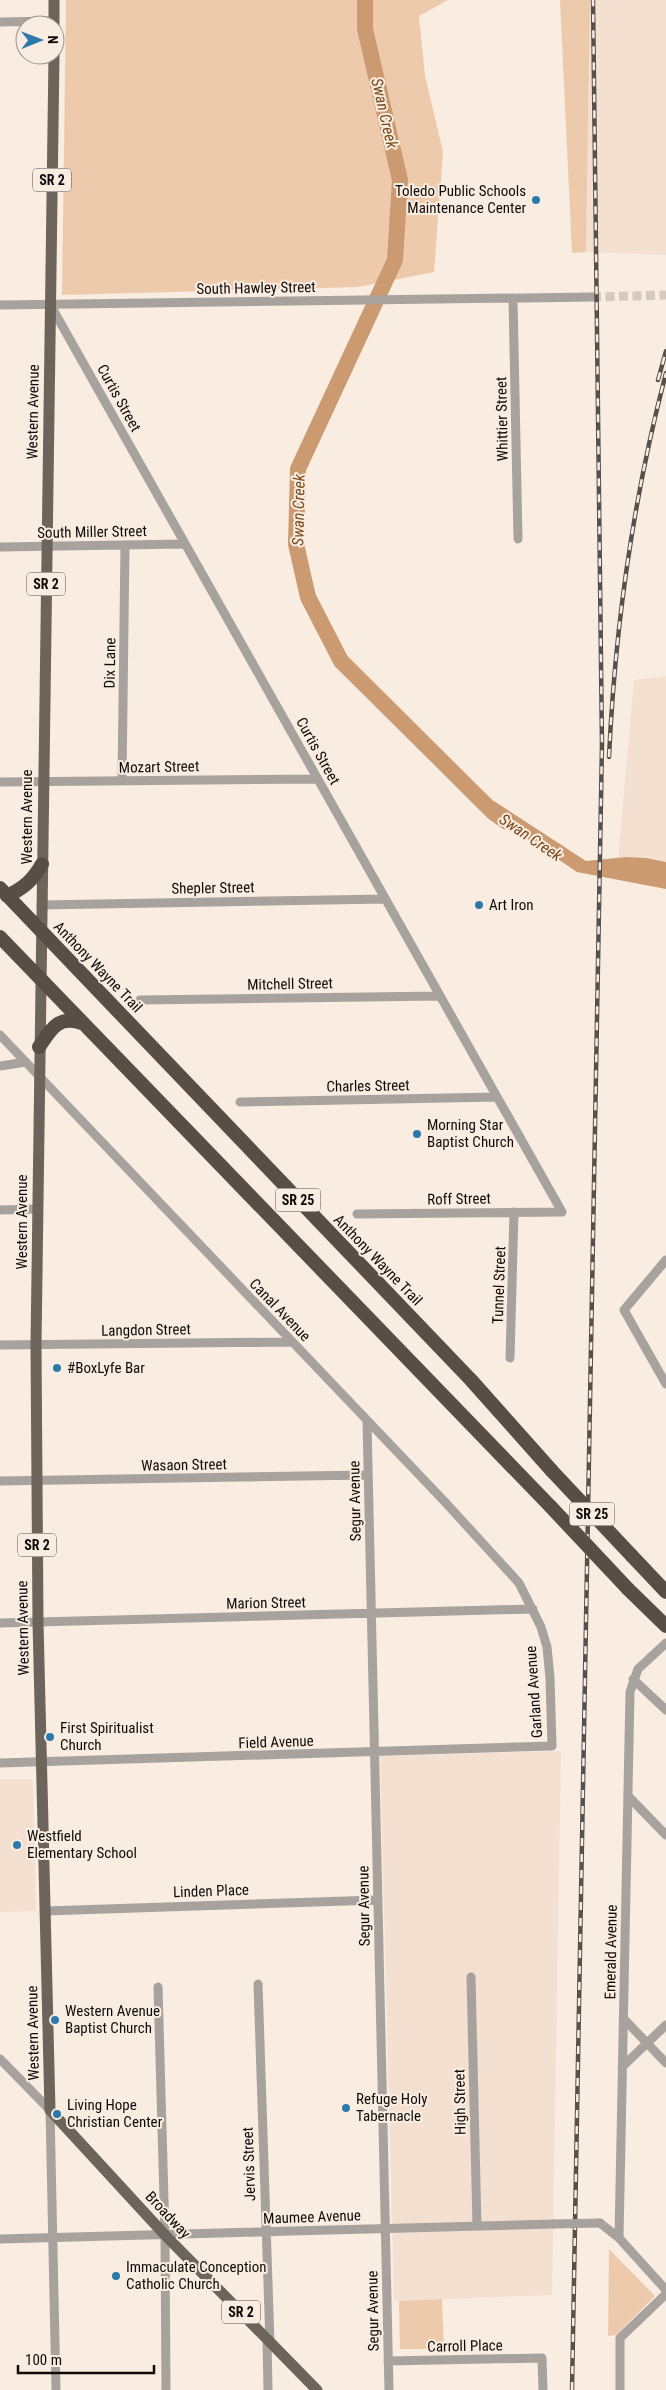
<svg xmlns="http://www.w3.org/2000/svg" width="666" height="2390" font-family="'Roboto Condensed',sans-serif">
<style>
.built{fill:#f4e0d0}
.green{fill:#eecaad}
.water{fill:#cb9a70}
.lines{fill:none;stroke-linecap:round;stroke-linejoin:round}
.river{stroke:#cb9a70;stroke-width:16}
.minor-tunnel{stroke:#d6cac0;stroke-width:9;stroke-dasharray:9 4.5;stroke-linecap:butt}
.minor{stroke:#a8a29e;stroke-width:9}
.major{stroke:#6d645c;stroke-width:11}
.highway{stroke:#594e45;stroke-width:14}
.rail-casing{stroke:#57504b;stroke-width:4.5}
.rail{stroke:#f9ece1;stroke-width:2.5;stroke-dasharray:8;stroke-linecap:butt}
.minor-bridge{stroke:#a8a29e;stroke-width:9}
.highway-bridge{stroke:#594e45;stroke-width:14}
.poi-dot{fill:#2c7aac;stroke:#f9ece1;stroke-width:2}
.labels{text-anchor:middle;stroke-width:4;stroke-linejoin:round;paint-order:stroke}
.shield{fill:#f9ece1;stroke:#564e49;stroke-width:1}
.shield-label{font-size:14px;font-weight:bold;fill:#100b08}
.poi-label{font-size:15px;fill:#100b08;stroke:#f9ece1;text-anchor:start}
.street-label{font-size:15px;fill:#100b08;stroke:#f9ece1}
.water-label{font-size:16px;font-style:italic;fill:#7a4a1a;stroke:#f9ece1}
</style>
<rect width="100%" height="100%" fill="#f9ece1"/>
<path class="built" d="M590,0H666V255L586,252Z
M666,676V885L617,870L634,680Z
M561,1751L552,2295L394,2301L380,1756Z
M0,1779H33L36,1911L0,1912Z"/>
<path class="green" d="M66,0H448L419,16L425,76L443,152L434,272L358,287L62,295Z
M560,0H590L586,252L572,253Z
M609,2249L655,2296L616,2335L608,2336Z
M442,2299L444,2349H400L399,2301Z"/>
<path class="water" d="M494,801L586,861L626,857L646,858L666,862V889L577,872L489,813Z"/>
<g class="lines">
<path class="river" d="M365,0V29L400,180L395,260L298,469L296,544L308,597L341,661L494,813L507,822"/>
<path class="minor-tunnel" d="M592,297L666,295"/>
<path class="minor" d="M0,22L54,21
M513,298L518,539
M0,305L592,297
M51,306L562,1212L357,1214
M0,547L184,544
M122,781L125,545
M0,782L318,779
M41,905L385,899
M140,1000L440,996
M0,1035L445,1502L519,1583L541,1627L547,1647L550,1678L552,1746L0,1763
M0,1066L26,1062
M240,1102L497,1097
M0,1210L37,1209
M666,1260L624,1310L666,1384
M0,1345L291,1342
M510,1358L514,1212
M367,1421L389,2390
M0,1481L368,1475
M0,1623L533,1609
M633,1679L666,1710
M629,1797L666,1835
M45,1911L377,1900
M471,1977L477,2226
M258,1984L270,2343
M158,1987L165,2235L166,2390
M624,2019L666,2063
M0,2059L50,2110L56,2390
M622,2067L666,2025
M600,2223L619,2238L666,2290
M619,2238L630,1692L638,1669L666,1643
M0,2239L553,2224
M267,2339L268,2390
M388,2361L542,2358L543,2390
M620,2390V2338L666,2294"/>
<path class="major" d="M54,25V0
M54,55L36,1345L38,1622L50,2110L165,2235L317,2390"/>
<path class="highway" d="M0,888L471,1380L552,1471
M7,896C24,888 33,880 42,864
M0,937L551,1507
M39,1047C51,1029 58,1015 82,1023
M632,1556L666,1592
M628,1589L666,1626"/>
<defs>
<path id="rail" d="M658,380L666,351
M609,757C615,627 633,499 666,373
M572,2390L602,744L593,0"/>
</defs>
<use href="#rail" class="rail-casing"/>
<use href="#rail" class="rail"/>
<path class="minor-bridge" d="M553,2224L600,2223"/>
<path class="highway-bridge" d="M552,1471L632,1556
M551,1507L628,1589"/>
</g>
<g class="poi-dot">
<circle cx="536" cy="200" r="5"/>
<circle cx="479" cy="905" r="5"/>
<circle cx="417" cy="1134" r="5"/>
<circle cx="57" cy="1368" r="5"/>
<circle cx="50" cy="1737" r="5"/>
<circle cx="17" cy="1845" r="5"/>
<circle cx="55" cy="2020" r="5"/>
<circle cx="346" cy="2108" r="5"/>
<circle cx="57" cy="2114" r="5"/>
<circle cx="116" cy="2276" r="5"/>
</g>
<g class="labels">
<g class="shield">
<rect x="33" y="168.5" width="38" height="23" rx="4"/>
<rect x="27" y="572.5" width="38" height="23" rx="4"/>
<rect x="275.5" y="1188.5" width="45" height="23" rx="4"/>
<rect x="569.5" y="1502.5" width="45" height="23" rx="4"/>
<rect x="18" y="1533.5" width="38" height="23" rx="4"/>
<rect x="222" y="2300.5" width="38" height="23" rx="4"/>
</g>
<g class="shield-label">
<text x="52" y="185">SR 2</text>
<text x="46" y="589">SR 2</text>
<text x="298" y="1205">SR 25</text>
<text x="592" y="1519">SR 25</text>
<text x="37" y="1550">SR 2</text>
<text x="241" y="2317">SR 2</text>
</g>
<g class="poi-label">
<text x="526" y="196" text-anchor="end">Toledo Public Schools<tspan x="526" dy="17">Maintenance Center</tspan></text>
<text x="489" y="910">Art Iron</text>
<text x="427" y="1130">Morning Star<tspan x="427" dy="17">Baptist Church</tspan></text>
<text x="67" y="1373">#BoxLyfe Bar</text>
<text x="60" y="1733">First Spiritualist<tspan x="60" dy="17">Church</tspan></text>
<text x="27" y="1841">Westfield<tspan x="27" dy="17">Elementary School</tspan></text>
<text x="65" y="2016">Western Avenue<tspan x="65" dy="17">Baptist Church</tspan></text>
<text x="356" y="2104">Refuge Holy<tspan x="356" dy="17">Tabernacle</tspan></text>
<text x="67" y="2110">Living Hope<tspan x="67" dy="17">Christian Center</tspan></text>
<text x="126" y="2272">Immaculate Conception<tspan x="126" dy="17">Catholic Church</tspan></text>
</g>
<g class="street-label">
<text transform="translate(256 288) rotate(-1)" y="5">South Hawley Street</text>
<text transform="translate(119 398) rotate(61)" y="5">Curtis Street</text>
<text transform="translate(33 412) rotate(-89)" y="5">Western Avenue</text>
<text transform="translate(502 419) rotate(-91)" y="5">Whittier Street</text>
<text transform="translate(92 532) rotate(-1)" y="5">South Miller Street</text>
<text transform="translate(110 663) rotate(-89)" y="5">Dix Lane</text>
<text transform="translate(318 751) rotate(61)" y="5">Curtis Street</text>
<text transform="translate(159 767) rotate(-1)" y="5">Mozart Street</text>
<text transform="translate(27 817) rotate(-90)" y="5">Western Avenue</text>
<text transform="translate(213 888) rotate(-1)" y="5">Shepler Street</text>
<text transform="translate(98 967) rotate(46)" y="5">Anthony Wayne Trail</text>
<text transform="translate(290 984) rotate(-1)" y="5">Mitchell Street</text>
<text transform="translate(368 1086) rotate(-1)" y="5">Charles Street</text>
<text transform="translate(459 1199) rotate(-1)" y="5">Roff Street</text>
<text transform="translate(22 1222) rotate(-90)" y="5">Western Avenue</text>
<text transform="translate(378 1260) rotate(46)" y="5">Anthony Wayne Trail</text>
<text transform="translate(499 1285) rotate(-88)" y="5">Tunnel Street</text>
<text transform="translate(280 1310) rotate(46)" y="5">Canal Avenue</text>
<text transform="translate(146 1330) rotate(-1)" y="5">Langdon Street</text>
<text transform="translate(184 1465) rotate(-1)" y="5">Wasaon Street</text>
<text transform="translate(355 1501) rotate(-91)" y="5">Segur Avenue</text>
<text transform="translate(266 1603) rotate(-1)" y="5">Marion Street</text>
<text transform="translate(23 1628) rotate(-91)" y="5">Western Avenue</text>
<text transform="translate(534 1692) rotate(-94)" y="5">Garland Avenue</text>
<text transform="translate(276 1742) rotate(-2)" y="5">Field Avenue</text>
<text transform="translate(211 1891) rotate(-2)" y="5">Linden Place</text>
<text transform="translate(364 1906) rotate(-91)" y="5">Segur Avenue</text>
<text transform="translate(611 1952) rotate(-89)" y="5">Emerald Avenue</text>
<text transform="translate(33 2033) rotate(-91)" y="5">Western Avenue</text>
<text transform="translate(460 2102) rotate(-91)" y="5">High Street</text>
<text transform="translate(249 2164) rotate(-92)" y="5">Jervis Street</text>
<text transform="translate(168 2215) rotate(47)" y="5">Broadway</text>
<text transform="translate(312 2217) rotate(-2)" y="5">Maumee Avenue</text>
<text transform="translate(373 2311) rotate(-91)" y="5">Segur Avenue</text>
<text transform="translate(465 2346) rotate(-1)" y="5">Carroll Place</text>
</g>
<g class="water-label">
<text transform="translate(385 113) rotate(77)" y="6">Swan Creek</text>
<text transform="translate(298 510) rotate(-89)" y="6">Swan Creek</text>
<text transform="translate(531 837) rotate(34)" y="6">Swan Creek</text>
</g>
</g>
<g transform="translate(40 40) rotate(89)"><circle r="24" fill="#f9ece1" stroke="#9c928a"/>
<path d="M0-4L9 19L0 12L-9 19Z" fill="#2c7aac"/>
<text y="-8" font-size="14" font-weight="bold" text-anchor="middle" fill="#100b08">N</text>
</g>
<path d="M18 2365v8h136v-8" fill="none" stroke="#100b08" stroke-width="2.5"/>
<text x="25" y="2365" font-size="15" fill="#100b08" stroke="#f9ece1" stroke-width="4" paint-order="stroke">100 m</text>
</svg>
